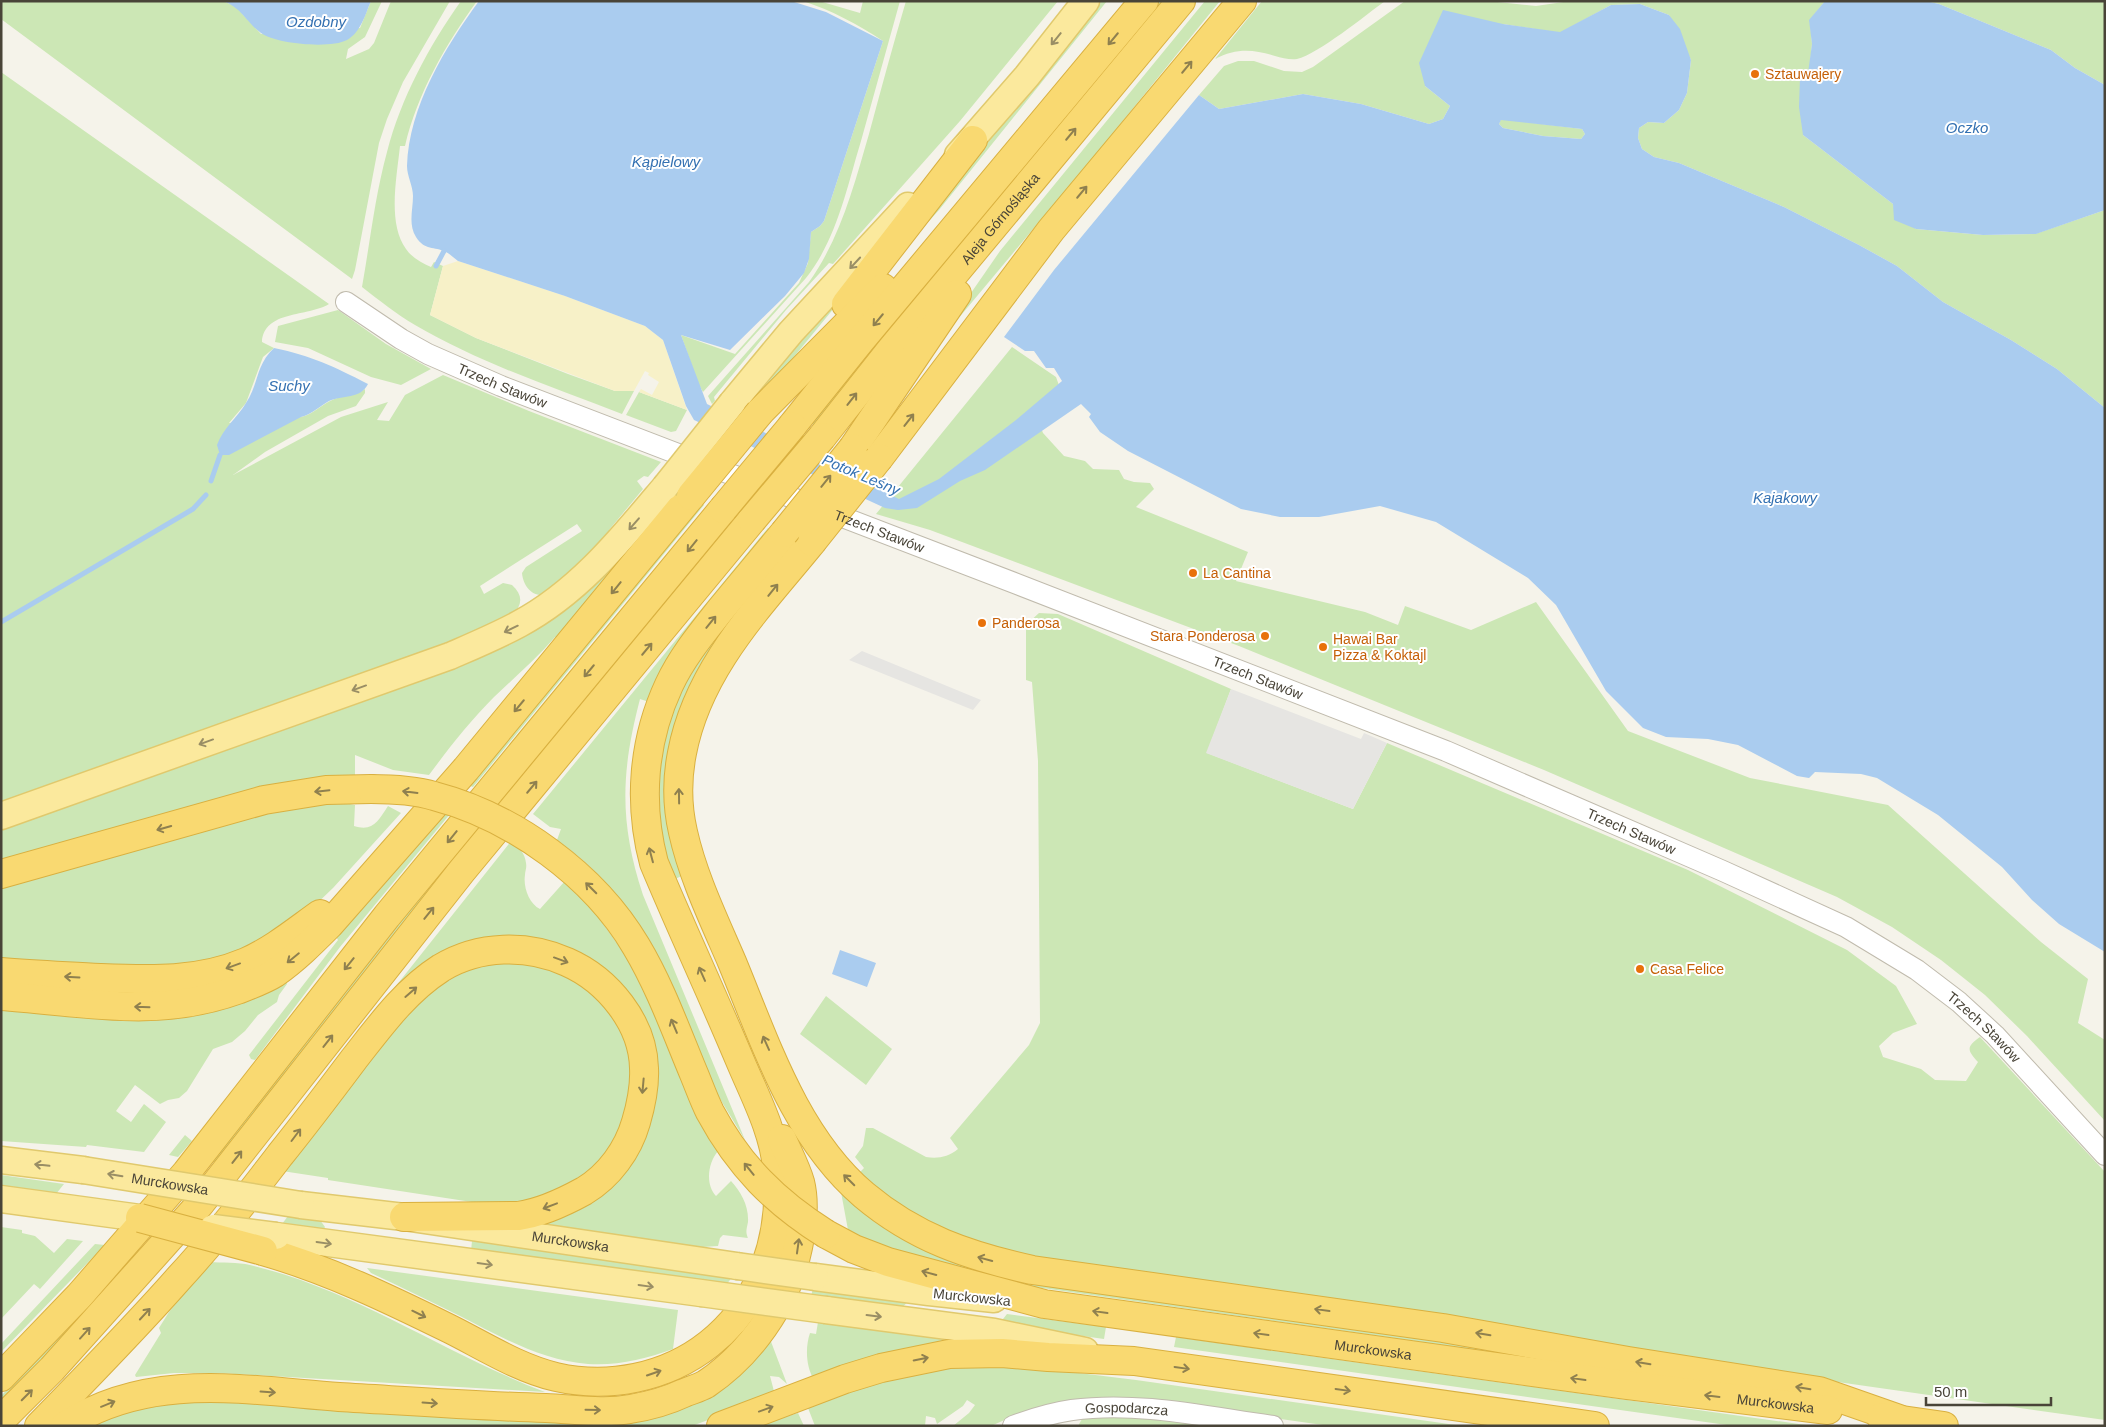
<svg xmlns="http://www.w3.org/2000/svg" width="2106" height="1427" font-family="Arial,sans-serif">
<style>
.green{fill:#cce7b5}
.sand{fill:#f7f1c8}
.parking{fill:#e6e5e2}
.water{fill:#aaccef;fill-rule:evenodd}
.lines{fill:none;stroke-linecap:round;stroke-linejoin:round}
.stream{stroke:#aaccef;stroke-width:5}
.minor-casing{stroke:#c0bbad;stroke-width:22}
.major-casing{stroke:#e0c96d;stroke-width:29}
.highway-casing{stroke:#d9b040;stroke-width:30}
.minor{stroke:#fff;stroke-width:20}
.major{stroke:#fbe99d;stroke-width:26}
.highway{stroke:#f9d971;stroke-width:28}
.major-bridge-casing{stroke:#e0c96d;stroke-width:29;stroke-linecap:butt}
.highway-bridge-casing{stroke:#d9b040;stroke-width:30;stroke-linecap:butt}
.major-bridge{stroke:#fbe99d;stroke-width:26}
.highway-bridge{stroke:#f9d971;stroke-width:28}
.oneway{stroke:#998e65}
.oneway2{stroke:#8f804f}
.food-dot{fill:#e8710a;stroke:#fff;stroke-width:2}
.labels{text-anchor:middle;stroke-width:4;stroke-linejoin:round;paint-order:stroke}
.food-label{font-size:14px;fill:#c56008;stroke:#fff;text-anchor:start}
.street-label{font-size:14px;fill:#494438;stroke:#fff}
.water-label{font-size:15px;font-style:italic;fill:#3471b2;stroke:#fff}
</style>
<rect width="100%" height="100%" fill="#f5f3ea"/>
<path class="green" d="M1,1H223L235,6L261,34L360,28L371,1H382L365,37L348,49L346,59L369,49L374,43L391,1H450L403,82L387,119L379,143L355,270L352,279L1,19Z
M461,1H477C446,44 417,94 405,146H400C397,176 387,223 406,249C412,258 422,263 431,267L434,262L443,266L430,315L476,338L568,374L615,391H634L622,414C552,387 480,363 415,325C396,314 379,300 362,287C370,242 375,196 387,152C401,98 429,46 461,1Z
M803,1H819L860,13L863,1H900C887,48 874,94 861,141C847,187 837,239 806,278L703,392L698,383L681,335L735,354L799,283L808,263L811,232L820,226L824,221L883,41C857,24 833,11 803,1Z
M906,1H1058L960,121L833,264L829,263L786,310L714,397L715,401L712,404L708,396L809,282C841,237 854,185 869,134C881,89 893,45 906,1Z
M1099,1H1107L939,210L910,242L890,259Z
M1156,1H1168L814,425L809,421Z
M1205,1H1220L1105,143L942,338L962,306L1000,251Z
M1262,1H1385C1366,15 1318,54 1297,59C1290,60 1282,58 1275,56C1253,49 1236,48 1215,59Z
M1405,1H1488L1536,6L1570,1H1825L1810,20L1812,44L1803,135L1893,204L1895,211L1916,229L1983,235L2035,234L2105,210V408L2057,369L2011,340L1943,302L1897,266L1859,245L1784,207L1679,163L1654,157L1642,149L1638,138L1639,128L1648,122L1664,123L1679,110L1687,93L1691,60L1669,15L1640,4L1611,5L1560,33L1503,24L1425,86L1450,106L1443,119L1429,124L1361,104L1303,94L1219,109L1199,95L1224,66L1238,61H1254L1284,71L1302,72L1313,67Z
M1926,1H2105V85L2075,68L2051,50L1939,4Z
M1,72L329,304C308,317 264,310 262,342L274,348L263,357L246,403L229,423L301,417C313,414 320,406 330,401C342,395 354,396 365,389V393L356,406L328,416L265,452L233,475L341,417L388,402L377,420L389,421L405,395L443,375L529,411L661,462L648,477L644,476L637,481L643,489L609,530L611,533L590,555L543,595C531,596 523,585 522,573L526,567L582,531L577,524L480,586L484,594L503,583L512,585C523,595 523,605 512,615L435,649L1,804Z
M1501,119L1582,129L1585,134L1581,139L1543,136L1503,128L1499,124Z
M890,240L756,403L750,399L794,346Z
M338,310L386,344L431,369L401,385L371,377L308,348L275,342L278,326Z
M1012,347L1056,377L1061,391L1034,410L1043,433L1064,456L1085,461L1093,469L1119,470L1124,479L1134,482L1150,483L1154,489L1136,507L1248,552L1236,581L1365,612L1398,625L1405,606L1471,630L1536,602L1628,731L1750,778L1888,805L2041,942L2088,979L2078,1023L2105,1040V1121L2027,1036L1985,995L1941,960L1892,927L1837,897L1544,770L1239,646L930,530L876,514Z
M639,392L687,410L676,431L671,432L626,415Z
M700,503L704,505L473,787L467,785Z
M652,521L560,641L555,637C536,659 515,677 494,697C470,721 449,748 429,775L393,770L355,755V781L1,866V827L422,680Z
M728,522L735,525L508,800L499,797Z
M768,528L773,532L649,702L640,699C621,772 619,822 643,895L745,1140L714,1089L644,934C621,897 593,865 557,840L561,829L550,827L533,814Z
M790,544C748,600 697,655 677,724L684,875L675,879C668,861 662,843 659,824C652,766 667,706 699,657C708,643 720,631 730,618C750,594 770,569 790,544Z
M1039,613L1058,614L1231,689L1207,753L1353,809L1387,743L1688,870L1847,950L1896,986L1917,1024L1893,1033L1879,1046L1883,1057L1921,1069L1935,1080L1966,1081L1978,1062C1967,1050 1966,1047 1980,1037L2105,1172V1420L1682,1360L1114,1272L983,1248L901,1209L859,1173L864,1168L855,1157L863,1146L866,1128H873L926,1157C938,1159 948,1157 958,1149L950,1138L1029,1045L1040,1023L1038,761L1032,682L1026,680V629L1028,623Z
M350,801V804L355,805L354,826C373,832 378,821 388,806L401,813L333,888L307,913L262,944L187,969L1,963V883L289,804Z
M441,812L450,814L340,947L255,1060L251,1059L249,1055L338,940L335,935Z
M478,824L486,827L220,1162H212Z
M512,840C519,848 525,853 526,863C527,868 525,871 525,875C523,887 529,904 540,909L565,881L589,904L624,953L645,993L690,1099L718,1151C708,1163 705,1184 716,1196L731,1181C741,1192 749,1206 748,1222C747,1228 745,1232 748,1238L723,1235L720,1238L718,1246L703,1247L702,1249L529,1225L547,1219L653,1101L597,965L437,956L422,965L410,976L260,1168L252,1167Z
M494,960L549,966L584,985L612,1013L627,1045L632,1079L631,1096L617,1139L594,1170L553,1196L498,1206L328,1180V1178L282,1171L407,1011L458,971Z
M285,977L287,984L279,995L277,1002L258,1015L245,1031L232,1042L213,1049L187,1091L179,1098L168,1100L160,1104L135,1085L116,1111L131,1122L144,1104L166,1122L144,1152L87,1145L86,1147L1,1141V1007Z
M826,996L892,1049L866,1085L800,1034Z
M185,1135L192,1141L178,1157L169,1155Z
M1,1175L64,1184L56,1194L1,1188Z
M843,1190L870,1214L1208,1306L1515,1353L1513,1355L986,1280L959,1275L860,1237L848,1230L841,1192Z
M288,1216L320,1220L325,1227L323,1231L282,1224Z
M1,1227L22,1230V1233L35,1236L54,1253L67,1239L83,1241L40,1289L34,1284L1,1319Z
M472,1241L733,1276L726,1285L471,1251Z
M95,1244L105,1245L1,1352V1344Z
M138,1250H147L1,1405V1396Z
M209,1262C222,1263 238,1262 250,1265C356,1290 445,1354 545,1392L219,1373H174L136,1377L135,1375L161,1333L159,1328L169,1312Z
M367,1268L678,1310L673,1349C645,1359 617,1366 588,1364C542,1361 499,1336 460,1316C430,1301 401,1287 371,1273Z
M814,1287L910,1300L899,1310L810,1298Z
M1007,1314L1106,1327L1104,1339L999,1324Z
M818,1322L966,1342L814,1380C806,1366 805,1348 810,1333L816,1334Z
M1176,1337L1813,1426H1734L1174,1347Z
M770,1339L787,1384L779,1377L770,1376L775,1395L692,1426H79L88,1421L182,1397L598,1419Z
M1014,1365L1136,1380L1463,1426H1330L1182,1405L1009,1418L991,1426H953L969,1413L975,1405L967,1400L963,1406L937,1424L935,1418L926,1416L925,1426H815L808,1408L822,1403L821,1400L857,1387L940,1368Z
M798,1413L804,1426H756L783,1416L785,1417Z
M1086,1417H1134L1219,1426H1078L1082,1419Z"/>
<path class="sand" d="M458,261L565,296L645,326L663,340L687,410L639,392L641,389L652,395L659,382L648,375L649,373L645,371L634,391H615L476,338L430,315L443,266Z"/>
<path class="parking" d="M862,651L981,700L973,710L849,660Z
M1231,689L1361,739L1364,733L1387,743L1353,809L1206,753Z"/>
<path class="water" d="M223,1H371C365,15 361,32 347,40C330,49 276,44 261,33C246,22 242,8 223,1Z
M479,1H791L826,12L883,41L824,221L820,226L811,232L809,259L804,273L785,296L730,350L681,335L707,404L899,499L939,479L1016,420L1062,381L1054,368H1046L1034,351H1025L1004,337L1054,270L1199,95L1219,109L1303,94L1361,104L1429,124L1443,119L1450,106L1425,86L1419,63L1443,10L1503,24L1560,32L1611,5L1640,4L1669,15L1680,29L1691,60L1687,93L1679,110L1664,123L1648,122L1639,128L1638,138L1642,149L1654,157L1679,163L1784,207L1859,245L1897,266L1943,302L2011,340L2057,369L2105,408V952L2059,924L2032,900L2002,867L1938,815L1877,778L1861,774L1815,772L1809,778L1797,776L1738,745L1708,739L1666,737L1643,728L1606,691L1556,605L1528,578L1436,522L1380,506L1319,517H1280L1241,509L1128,451L1100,432L1089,417L1091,414L1081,404L985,470L960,481L917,508L898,510L885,508L694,420L686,406L663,340L645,326L565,296L458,261C454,258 450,254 446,252C434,246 425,251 416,237C408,224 413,210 413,196C413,186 407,176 407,166C409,107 445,47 479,1ZM1501,120L1582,129L1585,134L1581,139L1543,136L1503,128L1499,124Z
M1825,1H1926L1939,4L2051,50L2075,68L2105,85V210L2036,234L1983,235L1916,229L1894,220L1893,204L1803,135L1799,107L1800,78L1808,73L1812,44L1809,20Z
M274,348C312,356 333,366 368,384C361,399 342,395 329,401C320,406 312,414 301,417L229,455H220L217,445C223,428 237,418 246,403C259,384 255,366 274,348Z
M840,950L876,963L867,987L832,974Z"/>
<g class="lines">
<path class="stream" d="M436,266L444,251
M211,481L220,455
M1,622L193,509L206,495"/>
<defs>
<g id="minor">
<path id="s1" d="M346,302L401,339L428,354L501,386L1017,584L1446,751L1723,871L1846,927L1917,970L1959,1002L1995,1035L2105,1155"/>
<path id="s2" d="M1013,1426C1032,1419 1051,1413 1072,1410C1138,1401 1207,1417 1273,1426"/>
</g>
<g id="major">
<path d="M958,155L1027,76L1086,1"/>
<path d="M732,403L791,332L908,206"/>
<path d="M1,816L450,656C473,646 497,636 519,624C579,592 622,538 665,487"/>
<path d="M1,1160L83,1170"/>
<path d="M1,1199L140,1218"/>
<path id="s3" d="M301,1205L404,1217L737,1266"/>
<path d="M276,1236L701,1293"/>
<path d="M815,1277L929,1292L994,1299"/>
<path d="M826,1310L994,1332L1085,1351"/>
</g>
<g id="highway">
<path d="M846,304L973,140"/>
<path d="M760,412L883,288"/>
<path d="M792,426L861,340L1144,1"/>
<path id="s4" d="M822,437L890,351L1181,1"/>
<path d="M853,448L957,294"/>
<path d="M879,458L1051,230L1242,1"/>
<path d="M812,542C760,606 698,668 682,753C677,778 677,806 683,832C693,877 714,920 732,962C766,1044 795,1136 864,1195C915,1238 969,1256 1032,1270L1443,1328L1628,1361L1819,1391L1899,1419"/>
<path d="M1,874L264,800L326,790L371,789"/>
<path d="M1,972C34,975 67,976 100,978C151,980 199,982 246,962C273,950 296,931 320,914"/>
<path d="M1,996C84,1002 157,1019 237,990C250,985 264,980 275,973C295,959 312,942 329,925L466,769L691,496"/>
<path id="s5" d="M826,1234L854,1249L888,1262L1044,1304L1626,1385L1828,1410"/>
<path d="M263,1251C329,1270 389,1299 450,1329C484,1346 518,1368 556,1377C608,1389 666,1378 709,1344C762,1302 784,1235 777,1168C774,1132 755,1096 741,1063C713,996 682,930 654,863C638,803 643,741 669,685C682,657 702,633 721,609C742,584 763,558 784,533"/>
<path d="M1,1377L79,1296L186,1173L387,916L723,509"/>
<path d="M1881,1417L1944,1426"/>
<path d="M1,1420L52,1369L199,1205L461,872L752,520"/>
<path d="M39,1426C87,1377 134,1329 179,1278C215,1239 248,1197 280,1155C305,1124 330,1091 354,1059C380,1026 405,991 441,968C479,945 527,944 567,962C608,980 643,1023 644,1068C645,1087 641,1105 636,1122C628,1150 609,1176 584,1191C564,1202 541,1213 518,1216L404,1217"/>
<path d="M65,1426C149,1371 245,1390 339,1397C408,1401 477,1406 546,1408C573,1409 604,1414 630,1409C649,1406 667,1401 684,1393C691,1390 699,1388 706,1384C734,1365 758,1338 775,1309C794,1278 809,1218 800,1182C796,1168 788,1153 782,1139"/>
<path d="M721,1426L845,1379L881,1368L949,1354L1002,1353L1048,1357L1134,1361L1595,1426"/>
</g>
</defs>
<use href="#minor" class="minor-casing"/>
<use href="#major" class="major-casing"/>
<use href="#highway" class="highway-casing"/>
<use href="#minor" class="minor"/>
<use href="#major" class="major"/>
<use href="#highway" class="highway"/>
<defs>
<g id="major-bridge">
<path d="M665,487L732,403"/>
<path id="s6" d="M83,1170L301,1205"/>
<path d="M213,1228L276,1236"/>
<path d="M737,1266L815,1277"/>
<path d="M701,1293L826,1310"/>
</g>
<path id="highway-bridge" d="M691,496L760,412
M723,509L792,426
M752,520L822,437
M784,533L853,448
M812,542L879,458
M371,789C392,789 414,790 434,796C514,817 594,875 636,946C660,986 676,1031 694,1074C699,1086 704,1100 710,1112C739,1166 775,1202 826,1234
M140,1218L263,1251"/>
</defs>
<use href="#major-bridge" class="major-bridge-casing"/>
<use href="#highway-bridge" class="highway-bridge-casing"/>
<use href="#major-bridge" class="major-bridge"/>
<use href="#highway-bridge" class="highway-bridge"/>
</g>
<defs><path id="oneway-shaft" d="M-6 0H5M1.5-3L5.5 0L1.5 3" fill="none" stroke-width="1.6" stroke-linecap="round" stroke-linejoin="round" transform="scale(1.25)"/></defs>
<g class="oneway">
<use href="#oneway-shaft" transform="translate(1056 39) rotate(129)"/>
<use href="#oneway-shaft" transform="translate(855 263) rotate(133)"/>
<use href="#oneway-shaft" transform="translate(634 524) rotate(131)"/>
<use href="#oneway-shaft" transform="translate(511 629) rotate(154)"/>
<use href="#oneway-shaft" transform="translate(359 688) rotate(160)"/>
<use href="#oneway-shaft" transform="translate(206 742) rotate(160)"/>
<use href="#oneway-shaft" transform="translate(42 1165) rotate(-174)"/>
<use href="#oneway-shaft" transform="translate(115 1175) rotate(-171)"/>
<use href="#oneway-shaft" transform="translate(324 1243) rotate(8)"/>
<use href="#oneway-shaft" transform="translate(485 1264) rotate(8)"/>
<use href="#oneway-shaft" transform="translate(646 1286) rotate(8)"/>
<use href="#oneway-shaft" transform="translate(874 1316) rotate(7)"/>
</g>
<g class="oneway2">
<use href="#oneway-shaft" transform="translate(1113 39) rotate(130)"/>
<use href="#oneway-shaft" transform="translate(1187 67) rotate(-50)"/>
<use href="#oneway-shaft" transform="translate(1071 134) rotate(-50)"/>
<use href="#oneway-shaft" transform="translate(1082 192) rotate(-50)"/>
<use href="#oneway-shaft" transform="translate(878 320) rotate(130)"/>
<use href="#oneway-shaft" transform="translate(852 399) rotate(-52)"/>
<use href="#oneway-shaft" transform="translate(909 420) rotate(-52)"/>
<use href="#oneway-shaft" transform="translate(826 481) rotate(-51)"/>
<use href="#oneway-shaft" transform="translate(692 546) rotate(129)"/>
<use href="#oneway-shaft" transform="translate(616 588) rotate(129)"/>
<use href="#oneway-shaft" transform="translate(773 590) rotate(-51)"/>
<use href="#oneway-shaft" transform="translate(711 622) rotate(-51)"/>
<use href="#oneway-shaft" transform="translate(647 649) rotate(-50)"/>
<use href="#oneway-shaft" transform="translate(589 671) rotate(130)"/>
<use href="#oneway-shaft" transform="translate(519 706) rotate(130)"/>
<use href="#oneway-shaft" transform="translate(532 787) rotate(-50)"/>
<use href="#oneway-shaft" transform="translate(322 791) rotate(174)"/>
<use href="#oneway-shaft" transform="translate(410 792) rotate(-173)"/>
<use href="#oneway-shaft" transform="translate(679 796) rotate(-91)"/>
<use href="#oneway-shaft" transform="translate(164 828) rotate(164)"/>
<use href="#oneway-shaft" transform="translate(452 837) rotate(129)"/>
<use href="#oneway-shaft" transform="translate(651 855) rotate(-105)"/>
<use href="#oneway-shaft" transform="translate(591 888) rotate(-135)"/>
<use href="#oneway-shaft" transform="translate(429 913) rotate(-51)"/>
<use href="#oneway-shaft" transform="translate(293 958) rotate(141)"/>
<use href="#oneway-shaft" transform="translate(561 960) rotate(20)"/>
<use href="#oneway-shaft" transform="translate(349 964) rotate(129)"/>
<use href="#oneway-shaft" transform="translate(233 966) rotate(160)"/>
<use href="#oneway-shaft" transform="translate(702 974) rotate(-114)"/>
<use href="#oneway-shaft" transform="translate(72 977) rotate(-177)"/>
<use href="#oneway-shaft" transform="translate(411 992) rotate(-41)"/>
<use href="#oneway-shaft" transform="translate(142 1007) rotate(-178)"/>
<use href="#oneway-shaft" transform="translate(674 1026) rotate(-113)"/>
<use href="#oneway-shaft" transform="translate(328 1041) rotate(-52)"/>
<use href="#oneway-shaft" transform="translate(766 1043) rotate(-114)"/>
<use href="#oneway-shaft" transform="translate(643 1086) rotate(95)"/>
<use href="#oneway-shaft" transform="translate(296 1135) rotate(-53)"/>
<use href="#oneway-shaft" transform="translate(237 1157) rotate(-52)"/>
<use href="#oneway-shaft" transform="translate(749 1169) rotate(-129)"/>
<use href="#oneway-shaft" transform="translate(849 1180) rotate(-135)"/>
<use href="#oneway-shaft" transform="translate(550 1206) rotate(159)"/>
<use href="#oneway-shaft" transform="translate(798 1246) rotate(-82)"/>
<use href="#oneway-shaft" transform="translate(985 1259) rotate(-165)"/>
<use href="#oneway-shaft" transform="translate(929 1273) rotate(-165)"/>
<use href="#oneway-shaft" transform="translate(1322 1310) rotate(-172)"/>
<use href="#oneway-shaft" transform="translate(1100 1312) rotate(-172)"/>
<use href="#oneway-shaft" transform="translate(145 1314) rotate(-47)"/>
<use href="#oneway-shaft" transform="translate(419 1314) rotate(26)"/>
<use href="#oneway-shaft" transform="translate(85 1333) rotate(-48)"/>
<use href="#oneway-shaft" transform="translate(1261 1334) rotate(-172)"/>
<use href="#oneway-shaft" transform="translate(1483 1334) rotate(-171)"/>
<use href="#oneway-shaft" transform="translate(921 1359) rotate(-11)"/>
<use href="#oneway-shaft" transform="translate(1643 1363) rotate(-171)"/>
<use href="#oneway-shaft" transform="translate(1182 1368) rotate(8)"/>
<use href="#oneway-shaft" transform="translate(654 1373) rotate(-19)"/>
<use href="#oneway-shaft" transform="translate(1578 1379) rotate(-172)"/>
<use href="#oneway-shaft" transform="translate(1803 1388) rotate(-171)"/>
<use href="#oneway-shaft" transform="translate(1343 1390) rotate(8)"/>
<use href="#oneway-shaft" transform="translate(268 1392) rotate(4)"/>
<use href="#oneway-shaft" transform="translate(27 1395) rotate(-45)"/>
<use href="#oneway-shaft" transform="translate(1712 1396) rotate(-173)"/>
<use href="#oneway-shaft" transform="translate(430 1403) rotate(4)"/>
<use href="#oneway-shaft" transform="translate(108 1404) rotate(-22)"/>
<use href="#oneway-shaft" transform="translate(766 1409) rotate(-20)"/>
<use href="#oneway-shaft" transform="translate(593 1410) rotate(1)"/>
</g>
<g class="food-dot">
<circle cx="1755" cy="74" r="5"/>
<circle cx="1193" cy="573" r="5"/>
<circle cx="982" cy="623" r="5"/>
<circle cx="1265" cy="636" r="5"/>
<circle cx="1323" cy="647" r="5"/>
<circle cx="1640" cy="969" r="5"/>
</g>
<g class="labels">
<g class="food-label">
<text x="1765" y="79">Sztauwajery</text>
<text x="1203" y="578">La Cantina</text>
<text x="992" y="628">Panderosa</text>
<text x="1255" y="641" text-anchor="end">Stara Ponderosa</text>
<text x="1333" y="644">Hawai Bar<tspan x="1333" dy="16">Pizza &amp; Koktajl</tspan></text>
<text x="1650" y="974">Casa Felice</text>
</g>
<g class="street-label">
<text dy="5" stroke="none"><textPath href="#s4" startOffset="282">Aleja Górnośląska</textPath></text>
<text dy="5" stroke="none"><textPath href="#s1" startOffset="178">Trzech Stawów</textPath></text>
<text dy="5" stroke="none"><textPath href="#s1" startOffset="582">Trzech Stawów</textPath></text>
<text dy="5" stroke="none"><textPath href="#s1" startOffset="988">Trzech Stawów</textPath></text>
<text dy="5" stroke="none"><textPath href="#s1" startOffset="1392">Trzech Stawów</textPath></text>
<text dy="5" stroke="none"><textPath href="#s1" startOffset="1798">Trzech Stawów</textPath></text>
<text dy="5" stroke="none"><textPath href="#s6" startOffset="88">Murckowska</textPath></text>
<text dy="5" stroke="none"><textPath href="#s3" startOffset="272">Murckowska</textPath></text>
<text transform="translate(972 1297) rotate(6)" y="5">Murckowska</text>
<text dy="5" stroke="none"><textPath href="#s5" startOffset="562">Murckowska</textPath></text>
<text dy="5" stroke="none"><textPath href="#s5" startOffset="968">Murckowska</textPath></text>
<text dy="5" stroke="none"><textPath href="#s2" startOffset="116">Gospodarcza</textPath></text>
</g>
<g class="water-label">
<text x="316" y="27">Ozdobny</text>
<text x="1967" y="133">Oczko</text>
<text x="666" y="167">Kąpielowy</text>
<text x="289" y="391">Suchy</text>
<text transform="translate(861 475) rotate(23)" y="5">Potok Leśny</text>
<text x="1785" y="503">Kajakowy</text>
</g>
</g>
<rect width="2106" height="1427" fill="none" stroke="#494438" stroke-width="5"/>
<path d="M1926 1397v8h125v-8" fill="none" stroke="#494438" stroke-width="2.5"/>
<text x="1934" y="1397" font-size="15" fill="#494438" stroke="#ffffff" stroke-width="4" paint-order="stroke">50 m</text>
</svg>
